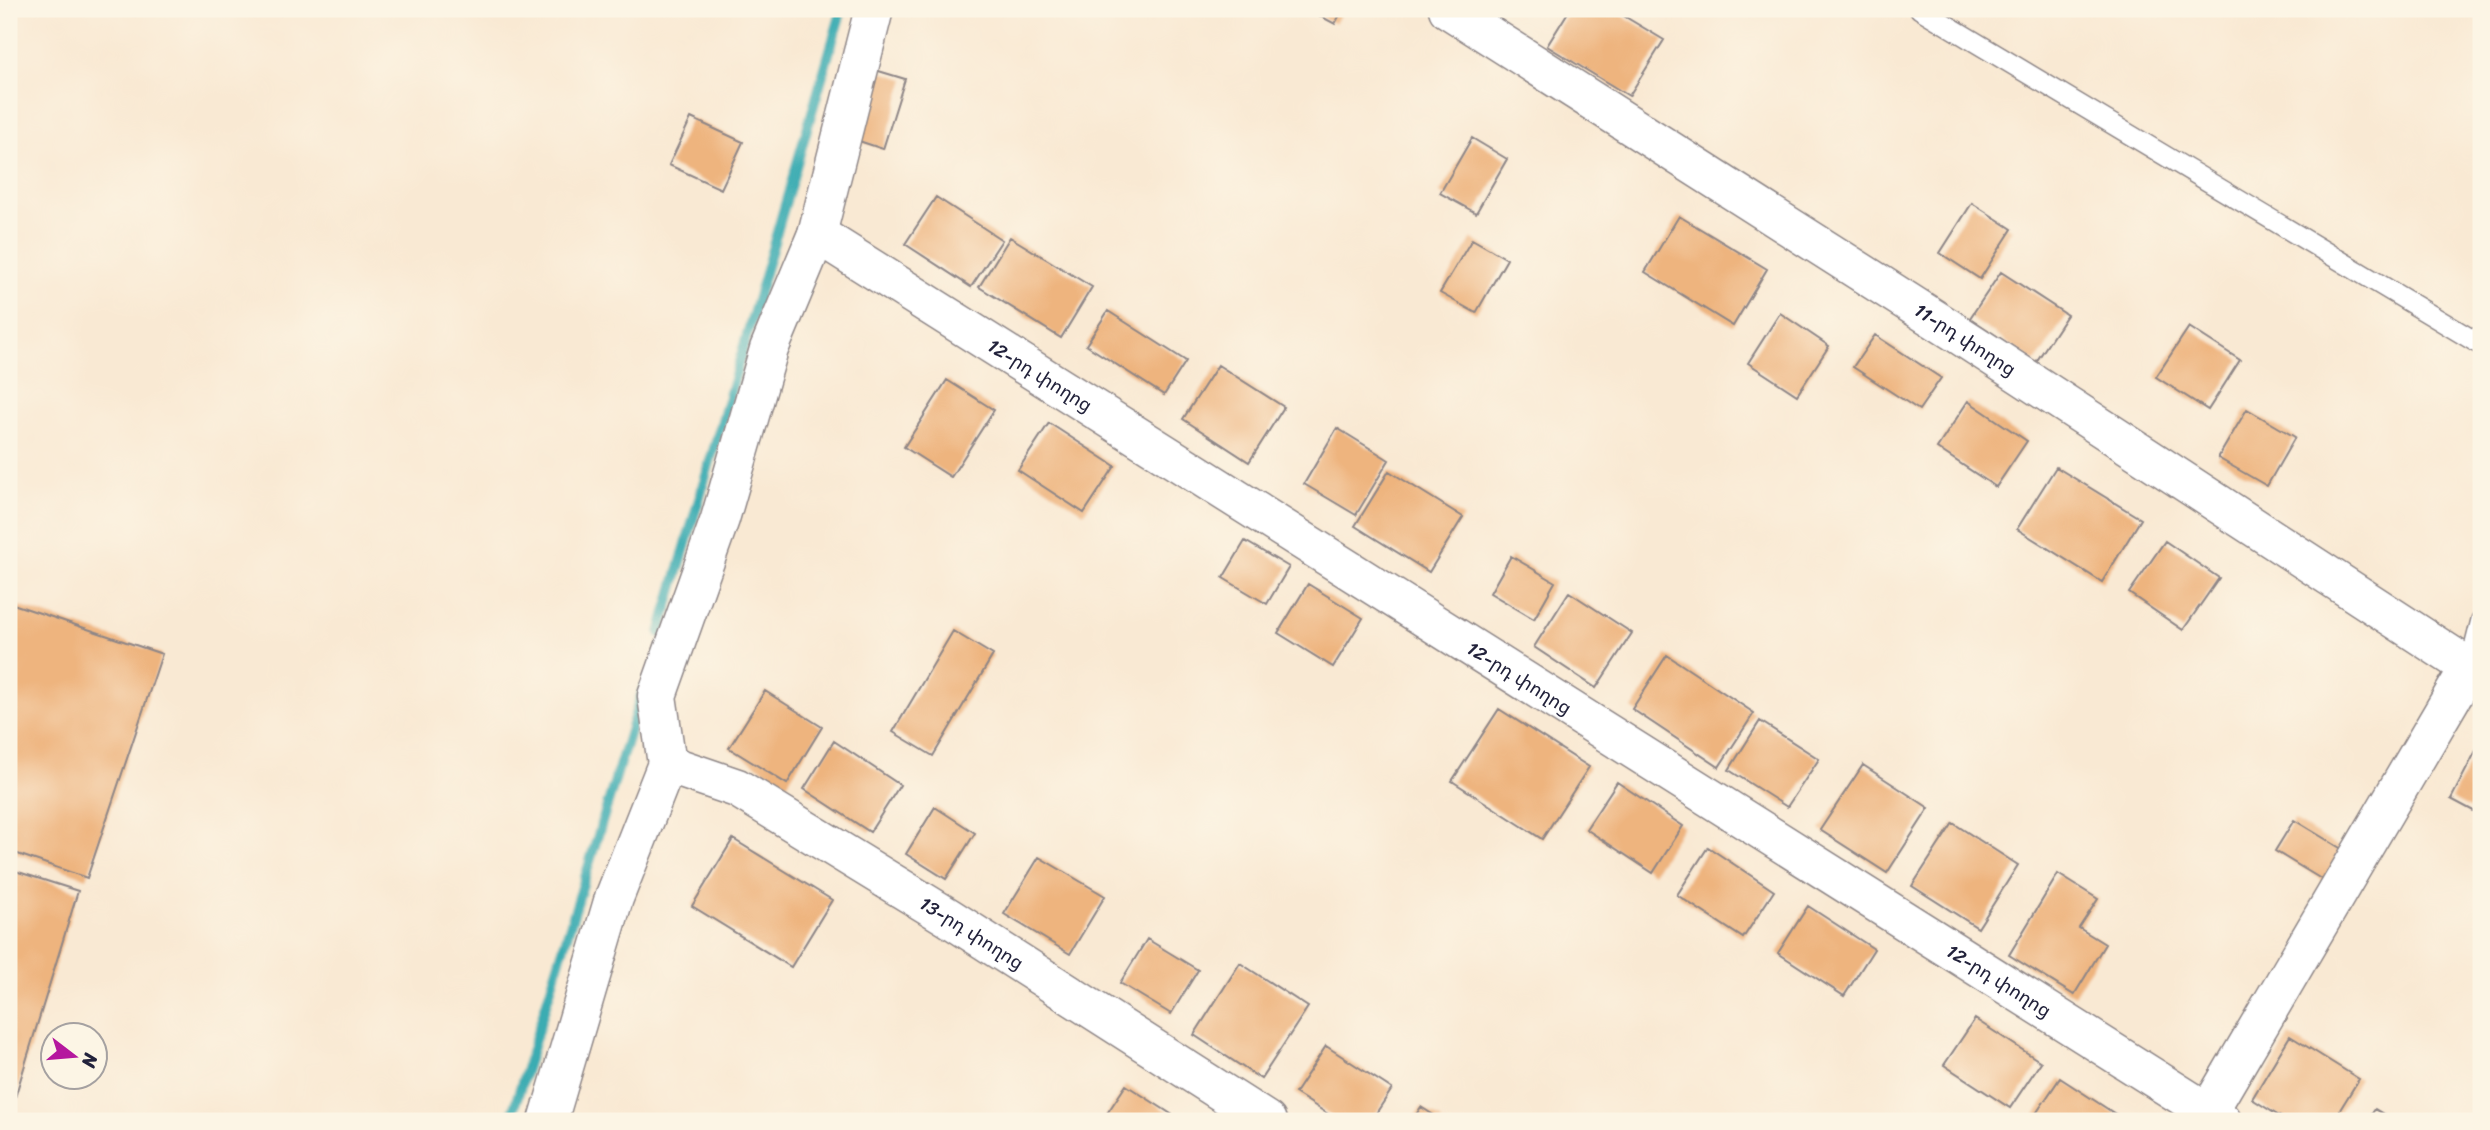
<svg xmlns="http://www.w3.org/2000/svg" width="2490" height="1130" font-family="Sriracha,'Noto Sans Armenian',sans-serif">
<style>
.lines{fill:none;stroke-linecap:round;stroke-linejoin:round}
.stream{stroke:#3aacb2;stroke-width:10}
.building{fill:#eeb47e}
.lane-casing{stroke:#8e8687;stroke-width:22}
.street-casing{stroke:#8e8687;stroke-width:41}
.lane{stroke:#fff;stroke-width:19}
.street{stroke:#fff;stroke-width:38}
.labels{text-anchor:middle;stroke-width:6;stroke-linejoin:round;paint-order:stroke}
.street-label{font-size:19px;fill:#22223b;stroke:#fcf5e5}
</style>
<rect width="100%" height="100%" fill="#fcf5e5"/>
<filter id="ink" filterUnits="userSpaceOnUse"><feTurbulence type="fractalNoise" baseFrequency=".0143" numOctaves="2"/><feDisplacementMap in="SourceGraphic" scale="14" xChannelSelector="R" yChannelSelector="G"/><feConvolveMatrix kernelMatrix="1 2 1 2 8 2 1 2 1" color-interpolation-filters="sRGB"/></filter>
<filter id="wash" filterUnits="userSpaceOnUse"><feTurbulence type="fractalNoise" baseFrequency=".00686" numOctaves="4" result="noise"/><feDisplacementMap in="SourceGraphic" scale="28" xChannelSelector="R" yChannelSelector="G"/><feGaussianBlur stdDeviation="1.57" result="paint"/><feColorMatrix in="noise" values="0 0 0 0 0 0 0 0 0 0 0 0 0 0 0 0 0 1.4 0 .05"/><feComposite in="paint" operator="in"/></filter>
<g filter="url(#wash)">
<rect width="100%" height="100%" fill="#f9e9d3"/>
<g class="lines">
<path class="stream" d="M660,633L842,9
M510,1121L643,689"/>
</g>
<g id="blocks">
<path class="building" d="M1307,9H1343L1335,24Z
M1570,9H1612L1664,40L1629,96L1547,46Z
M872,69L905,79L883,149L850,138Z
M691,118L743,142L721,189L669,165Z
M1472,138L1507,159L1476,213L1440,193Z
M936,197L1002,240L971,287L905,244Z
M1972,203L2012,229L1980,279L1940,253Z
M1679,216L1767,269L1733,326L1645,272Z
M1010,237L1092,287L1061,338L979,287Z
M1472,239L1507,259L1476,313L1440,293Z
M2001,272L2067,315L2036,362L1970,318Z
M1108,311L1186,361L1164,395L1086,345Z
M1780,313L1829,346L1797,395L1748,363Z
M2189,327L2240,360L2208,410L2156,377Z
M1875,335L1941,378L1919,410L1853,367Z
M1218,365L1284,407L1249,462L1183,419Z
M947,380L994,410L951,477L904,447Z
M1968,401L2027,441L1996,487L1937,448Z
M2247,409L2295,437L2267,486L2218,458Z
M1049,423L1115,466L1084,513L1018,470Z
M1337,428L1389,460L1356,515L1304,484Z
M2056,467L2141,519L2102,582L2017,529Z
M1389,471L1463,517L1429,572L1355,526Z
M1245,541L1289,567L1267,604L1223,578Z
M2165,541L2219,578L2183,630L2129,593Z
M1511,556L1555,582L1534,619L1490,593Z
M1308,584L1363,618L1333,667L1278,633Z
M1569,592L1632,633L1596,688L1534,647Z
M10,603L162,654L87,878L9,851Z
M953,631L993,655L933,756L893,732Z
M1667,655L1754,713L1719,767L1632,709Z
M765,691L822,727L787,784L729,748Z
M1499,709L1589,767L1542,839L1452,781Z
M1760,721L1819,759L1787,807L1729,770Z
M834,741L900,785L870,832L804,789Z
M2481,741V815L2451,799Z
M1863,765L1929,808L1887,873L1820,830Z
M1617,782L1683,826L1653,873L1586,829Z
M935,807L975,833L946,879L906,854Z
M2294,820L2350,854L2331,885L2275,851Z
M1953,823L2018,865L1978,928L1912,886Z
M733,839L832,900L791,967L692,906Z
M1708,847L1774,891L1743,938L1677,895Z
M1039,857L1105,896L1070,954L1004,914Z
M9,869L78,891L9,1117Z
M2058,874L2098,899L2079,928L2105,944L2074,995L2009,955Z
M1808,906L1874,949L1844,996L1778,953Z
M1147,939L1198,970L1171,1014L1120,983Z
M1240,963L1308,1007L1261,1079L1194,1035Z
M1975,1019L2041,1062L2010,1108L1944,1065Z
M2290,1036L2359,1079L2333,1121H2287L2252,1099Z
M1326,1046L1392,1089L1371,1121H1339L1295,1093Z
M2060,1078L2126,1121H2031Z
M1126,1085L1182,1121H1102Z
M1421,1107L1443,1121H1412Z
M2375,1109L2395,1121H2367Z"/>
</g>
</g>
<g filter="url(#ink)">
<use href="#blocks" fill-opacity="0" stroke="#8e8687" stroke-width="2"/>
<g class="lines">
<defs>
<path id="lane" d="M1920,9L2481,345
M2469,668L2481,620"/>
<g id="street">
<path id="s1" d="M1448,9L1958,334L2481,675"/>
<path id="s2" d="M817,234L2222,1121"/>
<path id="s3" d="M667,764L737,788L948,917L1267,1121"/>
<path d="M548,1121L614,898L667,764L657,696L720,519L769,349L817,234L874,9"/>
<path d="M2203,1121L2469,668"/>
</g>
</defs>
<use href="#lane" class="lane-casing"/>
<use href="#street" class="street-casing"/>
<use href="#lane" class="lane"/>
<use href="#street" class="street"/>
</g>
</g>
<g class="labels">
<g class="street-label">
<text dy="7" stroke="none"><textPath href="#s1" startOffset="614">11-րդ փողոց</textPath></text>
<text dy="7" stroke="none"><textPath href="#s2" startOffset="264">12-րդ փողոց</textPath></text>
<text dy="7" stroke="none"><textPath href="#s2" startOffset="831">12-րդ փողոց</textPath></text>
<text dy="7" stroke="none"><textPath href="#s3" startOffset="350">13-րդ փողոց</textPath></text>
<text dy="7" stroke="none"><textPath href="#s2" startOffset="1398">12-րդ փողոց</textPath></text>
</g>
</g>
<rect width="2490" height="1130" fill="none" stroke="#fcf5e5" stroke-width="35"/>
<g transform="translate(74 1056) rotate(106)"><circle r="33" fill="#fcf5e5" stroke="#a5a1a1" stroke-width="2"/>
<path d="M0-5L12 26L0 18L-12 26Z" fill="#b5179e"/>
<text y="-10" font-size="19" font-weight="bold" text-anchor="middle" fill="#22223b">N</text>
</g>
</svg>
